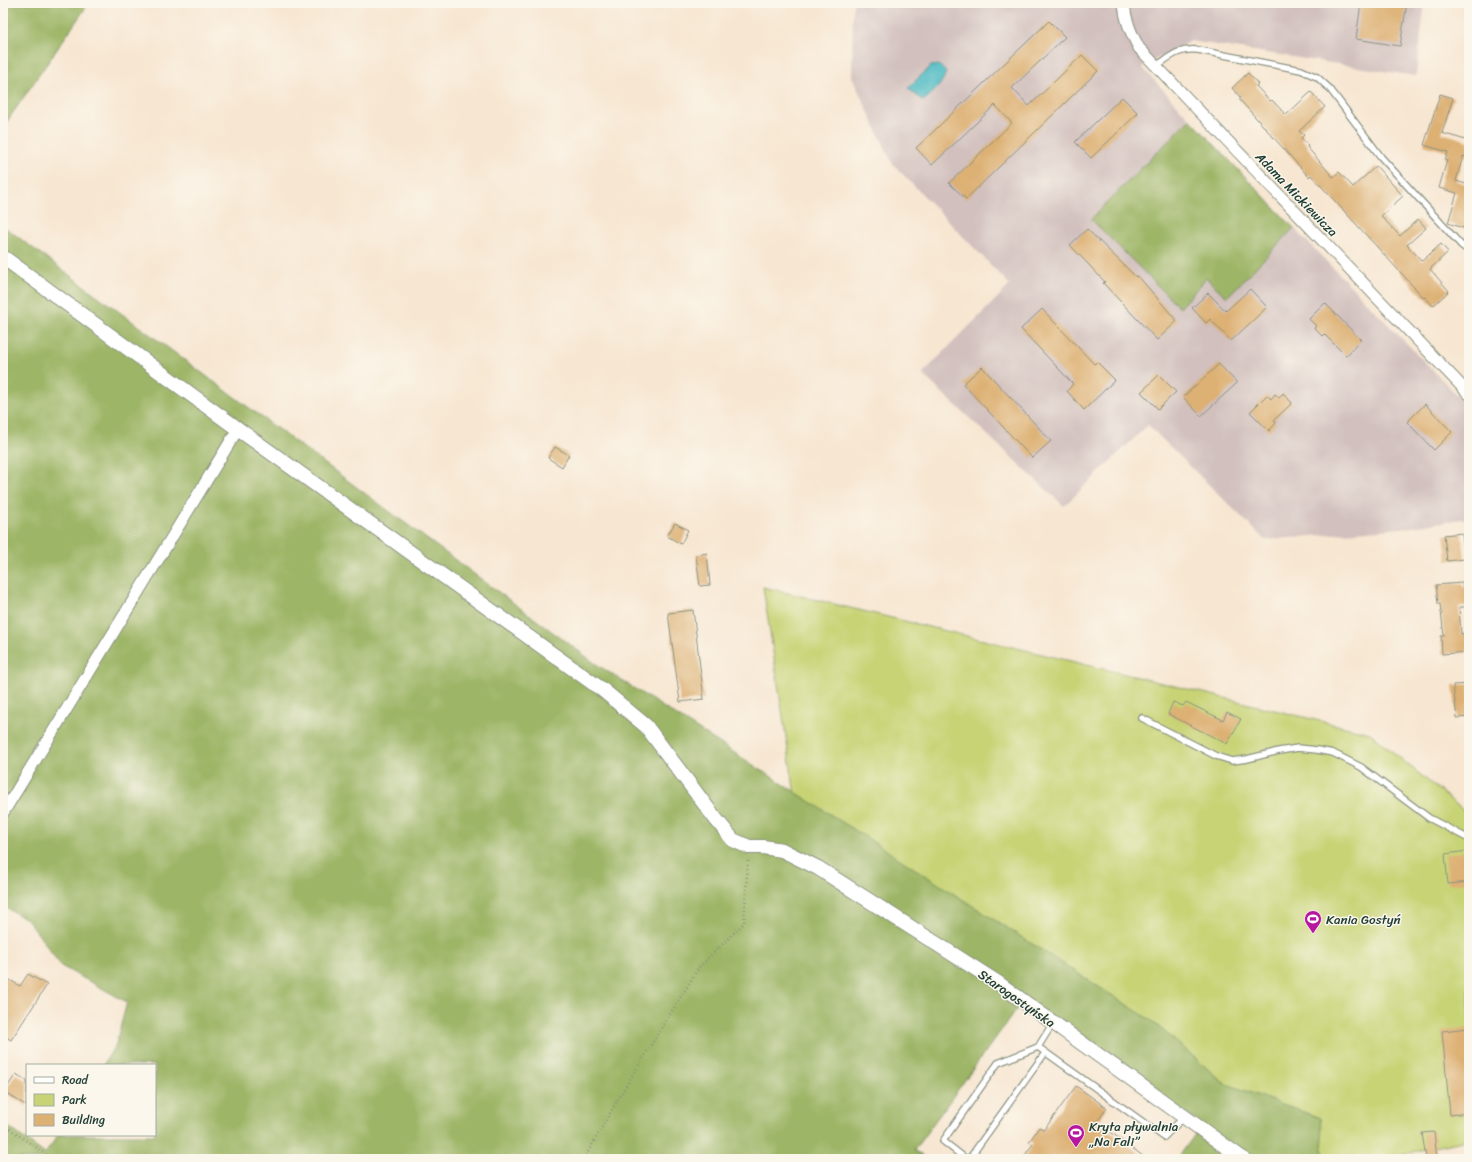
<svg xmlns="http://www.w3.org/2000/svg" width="1472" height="1162" font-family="Sriracha,sans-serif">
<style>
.industrial{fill:#d1c0bd}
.green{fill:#c7d375;stroke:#738854}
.forest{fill:#9db566;stroke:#5e794d}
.water{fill:#4cbac3;stroke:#367c7c}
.building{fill:#ddb073}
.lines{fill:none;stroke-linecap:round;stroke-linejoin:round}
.service-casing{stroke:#8b9282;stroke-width:8}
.minor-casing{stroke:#8b9282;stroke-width:13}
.tertiary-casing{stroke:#8b9282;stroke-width:16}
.path{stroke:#8b9282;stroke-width:2.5;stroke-dasharray:1 3;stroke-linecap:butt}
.service{stroke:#fff;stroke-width:5.5}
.minor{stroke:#fff;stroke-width:11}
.tertiary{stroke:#fff;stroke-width:14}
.labels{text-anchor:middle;stroke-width:3;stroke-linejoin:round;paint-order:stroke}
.street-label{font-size:13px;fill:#1f3d34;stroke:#fbf7ec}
.poi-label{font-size:13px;fill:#1f3d34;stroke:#fbf7ec;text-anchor:start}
</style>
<rect width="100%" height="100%" fill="#fbf7ec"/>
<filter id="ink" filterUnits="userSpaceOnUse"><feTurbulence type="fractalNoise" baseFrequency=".025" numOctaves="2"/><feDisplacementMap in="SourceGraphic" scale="8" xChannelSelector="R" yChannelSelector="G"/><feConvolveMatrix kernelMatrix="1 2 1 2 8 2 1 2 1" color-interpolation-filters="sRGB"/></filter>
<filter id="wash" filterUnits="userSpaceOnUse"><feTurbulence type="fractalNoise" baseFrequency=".012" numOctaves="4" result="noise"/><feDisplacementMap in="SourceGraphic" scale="16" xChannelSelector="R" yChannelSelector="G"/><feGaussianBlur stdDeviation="0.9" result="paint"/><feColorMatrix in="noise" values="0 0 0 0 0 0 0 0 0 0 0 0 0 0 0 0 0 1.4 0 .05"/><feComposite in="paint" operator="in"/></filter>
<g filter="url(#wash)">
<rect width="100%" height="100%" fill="#f7e6d1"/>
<path class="industrial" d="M853,3H1425L1416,76L1190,41L1142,67L1190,119L1091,219L1206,278L1227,296L1294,228L1457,395L1469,410V518L1413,527L1265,540L1148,425L1064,506L922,374L1010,285L892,163L852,77Z"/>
<path class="green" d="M763,587L1370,733L1469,815V1157L1467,1140L1381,1159H1282L797,808Z"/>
<path class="forest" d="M3,3H89L3,127Z
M1190,119L1294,228L1227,297L1206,278L1180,308L1091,219Z
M3,226L596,664L1152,1021L1224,1083L1320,1118L1324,1159H1177L1202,1125L1024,999L914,1150L926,1159H3V1123L45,1154L58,1135H155V1065H103L116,1044L127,1002L61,966L28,920L3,906Z"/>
<path class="water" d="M939,65L946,72C942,85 934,92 923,101L908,88L931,66Z"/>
<g id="blocks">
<path class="building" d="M1361,3H1407L1400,46L1356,39Z
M1049,21L1065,37L1012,88L1029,106L1082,55L1098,71L966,199L949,183L1012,123L995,105L932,165L916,148Z
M1248,73L1258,84L1256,86L1270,101L1272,100L1286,115L1311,92L1325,107L1299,131L1304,135L1301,138L1308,146L1307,147L1333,177L1339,172L1353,187L1376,166L1403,196L1381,216L1400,236L1418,219L1426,228L1407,245L1422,261L1441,244L1448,252L1430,269L1449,291L1433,306L1425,297L1424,298L1311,175L1309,177L1239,99L1241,98L1232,88Z
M1440,94L1453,98L1442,133L1469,141V158L1463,156L1456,181L1469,185V218L1466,229L1448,223L1457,193L1439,188L1447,160H1445L1448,152L1424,145Z
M1122,97L1138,113L1091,158L1075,142Z
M1087,229L1136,277L1138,276L1177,321L1157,340L1103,283L1105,282L1070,245Z
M1250,289L1267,307L1231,341L1210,319L1206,323L1192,308L1208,293L1226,311Z
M1325,303L1361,340L1346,356L1324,334L1322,336L1314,328L1316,326L1309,319Z
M1042,309L1094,364L1097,362L1115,380L1084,410L1067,391L1073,384L1021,329Z
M1219,364L1237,383L1201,416L1183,397Z
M982,367L1051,441L1032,458L963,384Z
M1159,375L1176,392L1158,409L1141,392Z
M1283,393L1292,403L1274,420L1276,423L1269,431L1250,412L1267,395L1271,399L1275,394L1279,398Z
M1425,404L1452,432L1434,450L1407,422Z
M555,447L569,455L562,467L548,458Z
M675,523L688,530L681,544L667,536Z
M1462,533L1465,559L1447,561L1444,535Z
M707,553L710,585L700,586L696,555Z
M1462,583L1463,587H1468L1469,607H1459L1461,634L1467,633V638L1469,637V652L1442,654L1441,636H1444L1440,604H1438L1436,585Z
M693,610L704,699L680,702L668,613Z
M1469,684V717L1457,718L1453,685Z
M1173,702L1183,706L1186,702L1223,720L1227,712L1241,719L1227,744L1168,714Z
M1468,851L1469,882L1448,884L1445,854Z
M28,974L47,985L11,1040L3,1035V976L20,986Z
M1469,1028V1113L1450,1115L1442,1031Z
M16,1074L27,1081V1106L4,1092Z
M1076,1086L1107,1108L1097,1122L1147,1159H1022L1033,1144L1029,1142L1039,1127L1044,1130Z
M1434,1132L1437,1159H1426L1422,1133Z"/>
</g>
</g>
<g filter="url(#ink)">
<use href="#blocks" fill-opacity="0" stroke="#8b9282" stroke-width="1"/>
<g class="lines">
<defs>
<path id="service" d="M1156,66C1171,56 1179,48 1198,50L1301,70L1317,77L1330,89L1381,157L1461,245L1469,251
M1142,718L1216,756L1232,761L1247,759L1279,751L1298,748L1317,750L1333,753L1361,767L1429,818L1469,839
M1038,1047L1164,1137L1184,1117
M966,1159L943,1141L998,1063L1038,1047L1053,1023
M969,1159L1045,1053"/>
<path id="minor" d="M1124,3C1125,20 1131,33 1139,48L1469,394
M3,813L238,429"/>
<path id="tertiary" d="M3,257L238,429L604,691L646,726L715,818L733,840L749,847H763L782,850L818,868L998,983L1243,1159"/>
</defs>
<use href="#service" class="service-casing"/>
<use href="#minor" class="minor-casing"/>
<use href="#tertiary" class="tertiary-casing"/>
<path class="path" d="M3,1124L52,1159
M584,1159L618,1099L699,967L744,923L748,860"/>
<use href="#service" class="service"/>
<use href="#minor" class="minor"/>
<use href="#tertiary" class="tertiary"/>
</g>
</g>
<defs>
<symbol id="stadium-pin" viewBox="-11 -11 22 30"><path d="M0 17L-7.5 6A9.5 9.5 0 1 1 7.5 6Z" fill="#b5179e" stroke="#fbf7ec"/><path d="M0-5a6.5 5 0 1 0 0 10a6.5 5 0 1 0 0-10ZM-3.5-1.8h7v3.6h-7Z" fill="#fff"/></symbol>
</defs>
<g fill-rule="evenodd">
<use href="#stadium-pin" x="1303" y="909" width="20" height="27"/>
<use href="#stadium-pin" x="1066" y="1123" width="20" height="27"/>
</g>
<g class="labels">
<g class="street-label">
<text transform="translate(1297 194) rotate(46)" y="5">Adama Mickiewicza</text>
<text transform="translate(1017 998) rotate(35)" y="5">Starogostyńska</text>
</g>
<g class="poi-label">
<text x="1326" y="924">Kania Gostyń</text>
<text x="1089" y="1131">Kryta pływalnia<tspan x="1089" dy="15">„Na Fali”</tspan></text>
</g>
</g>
<rect width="1472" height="1162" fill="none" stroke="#fbf7ec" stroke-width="16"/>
<rect x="26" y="1064" width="130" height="72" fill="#fbf7ec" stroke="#a3ada2"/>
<rect x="34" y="1077" width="20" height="6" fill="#ffffff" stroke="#a3ada2"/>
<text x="62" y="1084" font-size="12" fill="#1f3d34">Road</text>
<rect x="34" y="1094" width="20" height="12" fill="#c7d375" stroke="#a3ada2"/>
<text x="62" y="1104" font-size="12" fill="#1f3d34">Park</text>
<rect x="34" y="1114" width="20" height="12" fill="#ddb073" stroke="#a3ada2"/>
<text x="62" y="1124" font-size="12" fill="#1f3d34">Building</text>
</svg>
